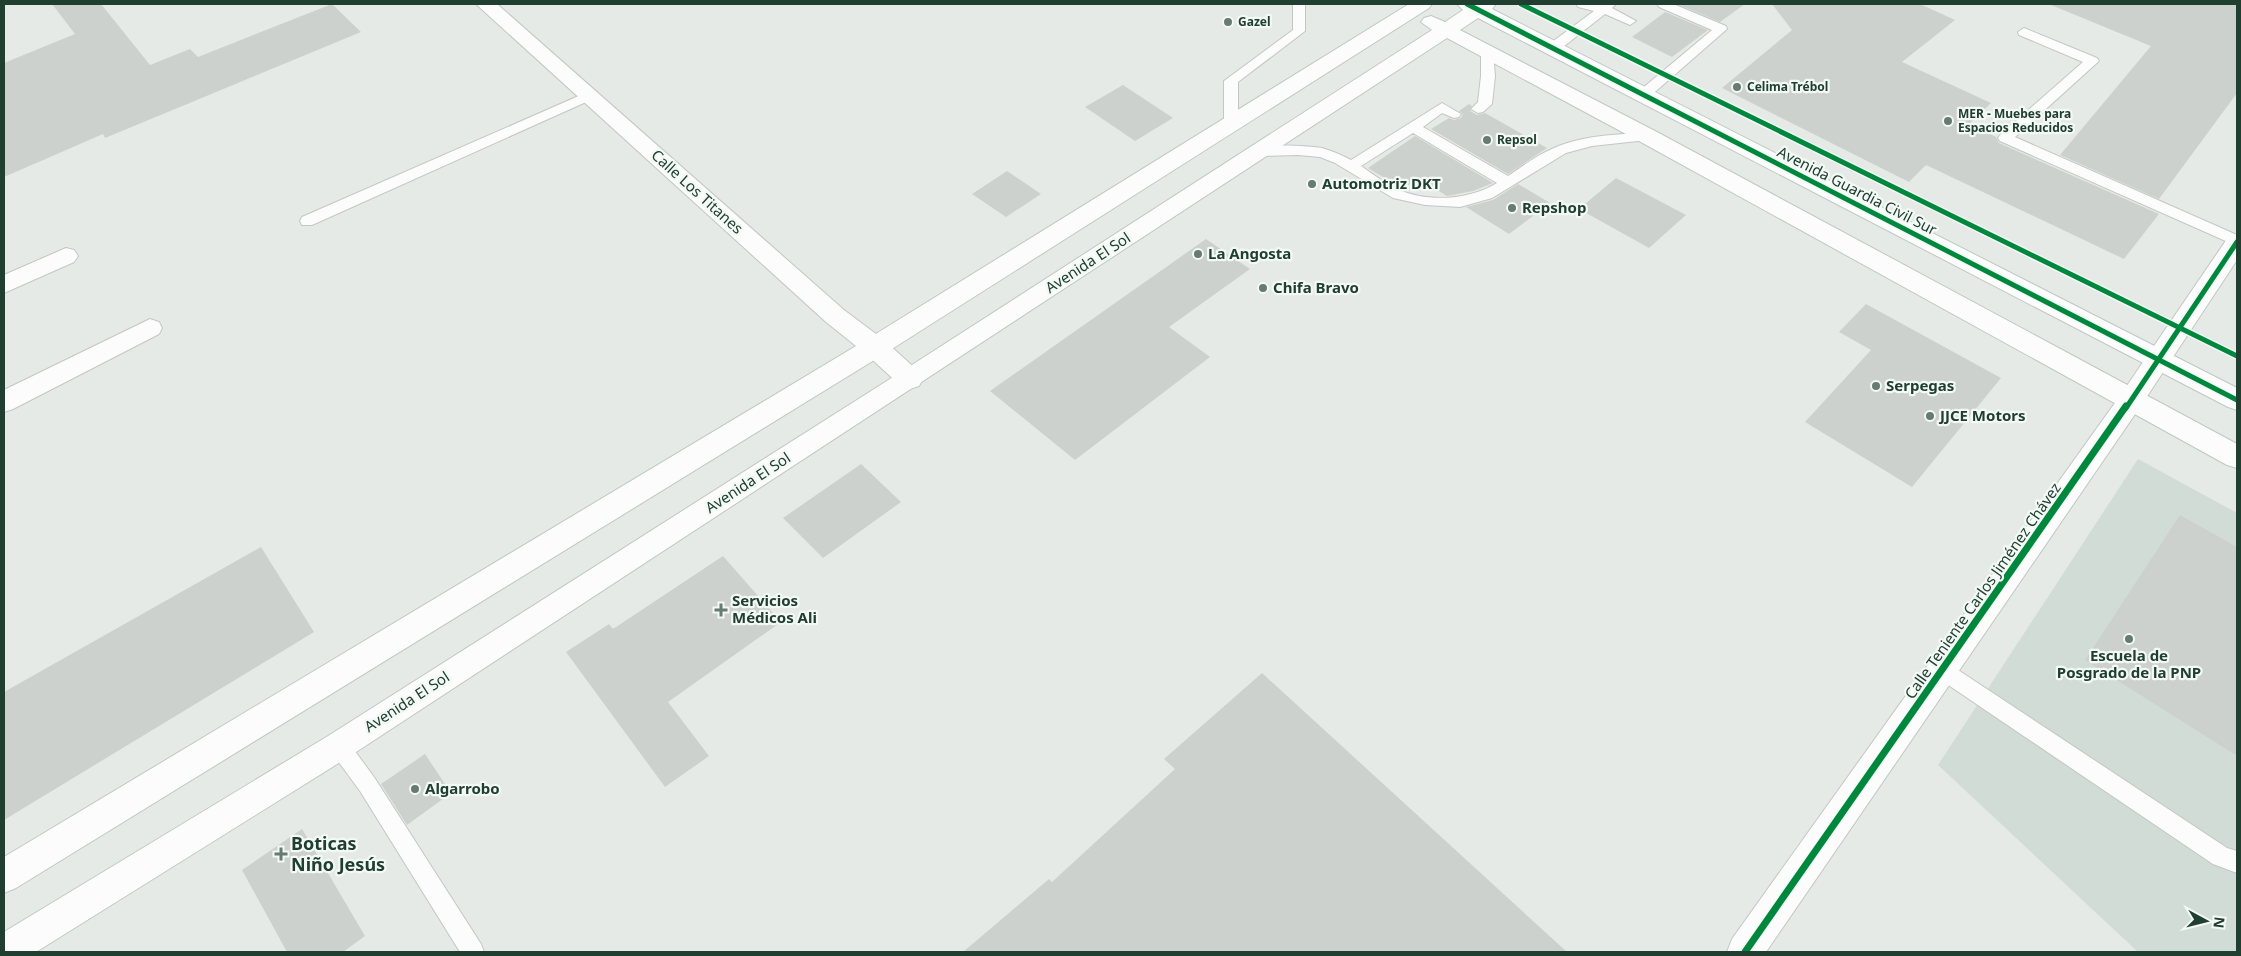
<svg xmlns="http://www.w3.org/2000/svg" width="2241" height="956" font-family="'Noto Sans',sans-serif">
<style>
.built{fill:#d2dcd6}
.building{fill:#ccd1ce}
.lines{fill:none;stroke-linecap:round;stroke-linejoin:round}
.service-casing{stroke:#c2c7c4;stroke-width:2}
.minor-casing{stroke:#c2c7c4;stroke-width:2}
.secondary-casing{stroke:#c0c8c4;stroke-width:2}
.service{fill:#fbfcfb;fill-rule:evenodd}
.minor{fill:#fbfcfb;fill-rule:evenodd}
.secondary{fill:#fbfcfb;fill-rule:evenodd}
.cycleway-far1-casing{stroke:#f3f9f5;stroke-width:8}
.cycleway-casing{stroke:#f3f9f5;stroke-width:10}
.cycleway-far1{stroke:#00873e;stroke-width:5}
.cycleway{stroke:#00873e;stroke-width:7}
.poi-dot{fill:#667b71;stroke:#f3f9f5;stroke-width:2}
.labels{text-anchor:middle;stroke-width:4.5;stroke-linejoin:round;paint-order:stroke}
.far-poi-label{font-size:12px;font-weight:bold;fill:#213f31;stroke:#f3f9f5;text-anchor:start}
.poi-label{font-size:15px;font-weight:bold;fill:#213f31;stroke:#f3f9f5;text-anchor:start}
.street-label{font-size:15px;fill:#213f31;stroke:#f3f9f5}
.near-poi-label{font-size:18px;font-weight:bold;fill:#213f31;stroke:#f3f9f5;text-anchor:start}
</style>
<rect width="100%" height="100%" fill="#e5eae7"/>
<path class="built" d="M2138,459L2237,513V952H2138L1938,765Z"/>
<path class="building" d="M52,4H101L150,65L190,49L198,57L332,4L361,32L105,138L103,134L4,177V63L75,34Z
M1677,4H1745L1720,22Z
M1772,4H1920L1955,20L1902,62L1991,103L1969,124L1996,137L1999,143L2159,214L2124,259L1926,165L1909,182L1722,88L1792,30Z
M2051,4H2237V93L2159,199L2060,155L2151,46L2051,5Z
M1665,12L1708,30L1672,57L1632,37Z
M1123,85L1173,118L1135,141L1085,107Z
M1469,104L1472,106L1470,111L1477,115L1485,113L1547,148L1508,174L1431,129L1449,118L1454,120L1461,118L1463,114L1459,111Z
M1415,136L1493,183L1473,191L1447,196L1418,178L1403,189L1368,168Z
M1007,171L1041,194L1006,217L972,194Z
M1616,178L1686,215L1649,248L1579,209Z
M1518,184L1550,203L1509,234L1466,207L1493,200Z
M1206,239L1250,269L1169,327L1210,357L1075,460L990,391Z
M1866,304L2001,378L1912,487L1805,422L1871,350L1839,332Z
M861,464L901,502L823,558L783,518Z
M2180,515L2237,547V756L2085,660Z
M261,547L314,632L4,820V692Z
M723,556L781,622L668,702L709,756L665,787L566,652L609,624L613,629Z
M1262,673L1567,952H963L1049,879L1052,882L1175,769L1164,759Z
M425,754L451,793L407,825L381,784Z
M302,829L365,936L343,952H287L242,870Z"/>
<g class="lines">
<defs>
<path id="service" d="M1293,4H1305V31L1238,82V124L1236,127H1226L1224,124V81L1293,30Z
M1576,4H1616L1612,8L1636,21L1630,25L1605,14L1558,51H1548L1547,48L1548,45L1594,11L1578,7Z
M1657,4H1673L1726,26L1727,29L1648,98H1638L1636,95L1638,92L1712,30L1659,7Z
M2024,28L2097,58L2099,61L2015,137L2237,235V246L2000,141L1998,138L2000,135L2083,62L2019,35L2018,32Z
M1487,48L1493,52L1495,76L1492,104L1483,112L1478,113L1471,109L1478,102L1481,76V52Z
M590,91L597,95L595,98L312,225H302L300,221L302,217Z
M1442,103L1461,114L1459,117L1454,118L1442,113L1423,127L1508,176C1523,166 1537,155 1554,148C1583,135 1616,135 1647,132L1654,136L1647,140L1592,146L1566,153L1492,198L1460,207L1425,205L1393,198L1335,163L1320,157L1298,155L1257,156L1250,152C1257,142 1310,146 1322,148C1332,151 1342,155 1351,160ZM1413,133L1497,183C1469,200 1428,203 1397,189C1384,183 1373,174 1361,166Z
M1942,661L1949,664L2227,848L2237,851V873L2213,864L1935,676L1932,670L1935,664Z
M339,737L346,739L374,777L481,944L484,952H460L360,791L332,753L329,746L332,739Z"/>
<path id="minor" d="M476,4H497L844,310L884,340L919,372L923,379L919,386L910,389L901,386L866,354L826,322Z
M2237,234V260L2140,407L1766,952H1727L1732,939L2122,393L2229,236Z
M66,248L74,250L78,256L74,262L4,293V275Z
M150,319L159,322L162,328L159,334L13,409L4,412V390Z"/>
<path id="secondary" d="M1409,4H1432L1429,8L884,354L16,888L4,893V857L866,340Z
M1457,4H1496L1492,9L2237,388V410L2228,407L1478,18L1460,30L1655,131L2237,444V468L2227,465L1639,141L1447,38L350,756L36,952H4V932L328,736L901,372L1432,30L1421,22L1424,18L1431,16L1445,22L1463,10Z"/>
</defs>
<use href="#service" class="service-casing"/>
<use href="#minor" class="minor-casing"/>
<use href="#secondary" class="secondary-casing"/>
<use href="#service" class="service"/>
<use href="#minor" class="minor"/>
<use href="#secondary" class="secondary"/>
<defs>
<path id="cycleway-far1" d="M1467,4L2237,400
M1521,4L2237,356
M2126,408L2237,242"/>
<path id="cycleway" d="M1745,952L2126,406"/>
</defs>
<use href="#cycleway-far1" class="cycleway-far1-casing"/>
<use href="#cycleway" class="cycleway-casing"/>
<use href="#cycleway-far1" class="cycleway-far1"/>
<use href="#cycleway" class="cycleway"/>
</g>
<g class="poi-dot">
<circle cx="1228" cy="22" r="5"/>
<circle cx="1737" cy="87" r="5"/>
<circle cx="1948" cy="121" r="5"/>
<circle cx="1487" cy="140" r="5"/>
<circle cx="1312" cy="184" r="5"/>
<circle cx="1512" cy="208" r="5"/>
<circle cx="1198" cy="254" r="5"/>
<circle cx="1263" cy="288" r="5"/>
<circle cx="1876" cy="386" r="5"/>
<circle cx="1930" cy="416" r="5"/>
<path d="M718.5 602.5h5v5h5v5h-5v5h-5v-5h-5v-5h5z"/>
<circle cx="2129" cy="639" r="5"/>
<circle cx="415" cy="789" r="5"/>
<path d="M278.5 846.5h5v5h5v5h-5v5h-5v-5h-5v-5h5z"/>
</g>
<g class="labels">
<g class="far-poi-label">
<text x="1238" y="26">Gazel</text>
<text x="1747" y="91">Celima Trébol</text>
<text x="1958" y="118">MER - Muebes para<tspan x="1958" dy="14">Espacios Reducidos</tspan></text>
<text x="1497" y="144">Repsol</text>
</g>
<g class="poi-label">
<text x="1322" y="189">Automotriz DKT</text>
<text x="1522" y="213">Repshop</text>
<text x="1208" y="259">La Angosta</text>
<text x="1273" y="293">Chifa Bravo</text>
<text x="1886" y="391">Serpegas</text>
<text x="1940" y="421">JJCE Motors</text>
<text x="732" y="606">Servicios<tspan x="732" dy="17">Médicos Ali</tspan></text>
<text x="2129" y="661" text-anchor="middle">Escuela de<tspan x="2129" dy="17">Posgrado de la PNP</tspan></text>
<text x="425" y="794">Algarrobo</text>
</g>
<g class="street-label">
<text transform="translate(1857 191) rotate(27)" y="5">Avenida Guardia Civil Sur</text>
<text transform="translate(697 192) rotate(42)" y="5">Calle Los Titanes</text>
<text transform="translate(1088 263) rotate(-33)" y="5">Avenida El Sol</text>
<text transform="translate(748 483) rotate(-33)" y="5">Avenida El Sol</text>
<text transform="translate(1983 591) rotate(-55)" y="5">Calle Teniente Carlos Jiménez Chávez</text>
<text transform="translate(407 702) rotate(-33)" y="5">Avenida El Sol</text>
</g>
<g class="near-poi-label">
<text x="291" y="850">Boticas<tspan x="291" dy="21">Niño Jesús</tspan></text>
</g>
</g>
<rect width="2241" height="956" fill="none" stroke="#213f31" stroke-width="10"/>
<g transform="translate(2206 921) rotate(97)" stroke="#f3f9f5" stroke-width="4" paint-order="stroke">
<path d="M0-4L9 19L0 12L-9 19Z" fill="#213f31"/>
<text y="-8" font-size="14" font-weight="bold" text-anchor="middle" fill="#213f31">N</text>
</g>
</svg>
